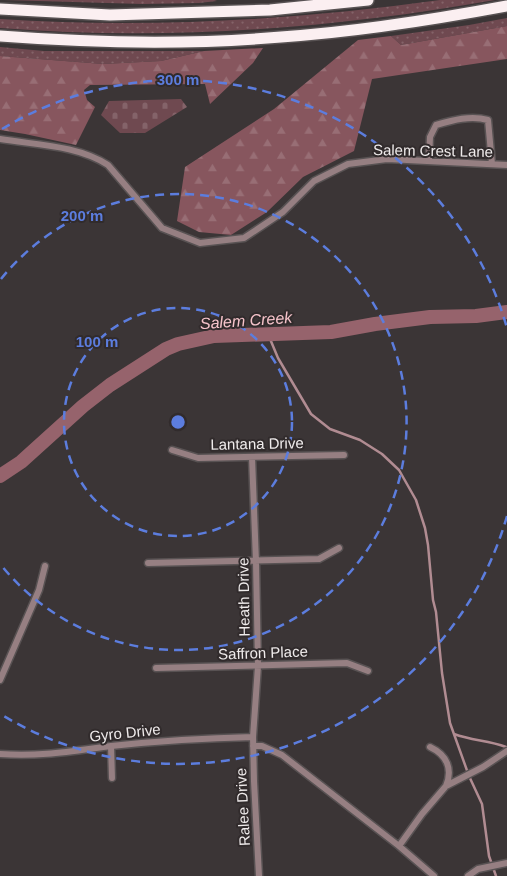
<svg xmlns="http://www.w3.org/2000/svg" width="507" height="876" font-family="Helvetica,sans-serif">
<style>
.grass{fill:url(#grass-dots)}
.forest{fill:url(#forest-firs)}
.cemetery{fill:url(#cemetery-stones)}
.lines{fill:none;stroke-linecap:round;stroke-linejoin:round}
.stream{stroke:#b18c92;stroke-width:2.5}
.river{stroke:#96636c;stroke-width:14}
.minor-casing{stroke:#585253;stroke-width:9}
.motorway-casing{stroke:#585253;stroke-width:14}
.minor{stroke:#967f82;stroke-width:6}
.motorway{stroke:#fbeff1;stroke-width:11}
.ring{fill:none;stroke:#5c7dde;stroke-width:2.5;stroke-dasharray:9 6}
.labels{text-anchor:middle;stroke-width:4;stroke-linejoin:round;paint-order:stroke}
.street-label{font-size:15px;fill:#efebeb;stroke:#312b2c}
.water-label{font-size:16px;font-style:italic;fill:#f5c3ca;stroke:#312b2c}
.centre{fill:#5c7dde;stroke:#312b2c;stroke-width:2.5}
.ring-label{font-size:15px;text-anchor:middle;font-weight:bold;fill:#5c7dde;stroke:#312b2c;stroke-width:4;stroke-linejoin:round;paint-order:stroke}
</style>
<defs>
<pattern id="grass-dots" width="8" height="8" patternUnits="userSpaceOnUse" patternTransform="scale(1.25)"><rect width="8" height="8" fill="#6f4950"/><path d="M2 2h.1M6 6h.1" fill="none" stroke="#846369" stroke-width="1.8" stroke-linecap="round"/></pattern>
<pattern id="forest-firs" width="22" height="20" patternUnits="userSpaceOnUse" patternTransform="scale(1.25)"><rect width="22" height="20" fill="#87565e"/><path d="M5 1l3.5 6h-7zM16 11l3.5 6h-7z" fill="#986e75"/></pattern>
<pattern id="cemetery-stones" width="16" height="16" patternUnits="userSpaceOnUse" patternTransform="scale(1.25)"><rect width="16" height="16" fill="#6f4950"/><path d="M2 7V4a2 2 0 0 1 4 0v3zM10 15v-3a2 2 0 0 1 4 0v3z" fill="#846369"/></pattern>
</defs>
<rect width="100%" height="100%" fill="#3b3536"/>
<path class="grass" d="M4,0H214L217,1L199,3L142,4Z
M440,0H495C332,29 165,41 0,28V19C147,29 294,20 440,0Z
M507,18V26L401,45L391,36L469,25Z
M0,47L44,51H204L161,61L103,64L0,56Z"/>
<path class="forest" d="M507,26V59L372,79L354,151L303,177L267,212L231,235L199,232L177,221L185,167L274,109L358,40L391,36L401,45Z
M263,48L253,63L210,104L205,84L90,85L84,90L87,100L95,107L76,145L25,134L0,130V56L103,64L161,61L204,51Z"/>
<path class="cemetery" d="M181,99L187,107L145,133H120L101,115L109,101Z"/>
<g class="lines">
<path class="stream" d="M268,334L278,358L311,414L330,429L360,440L382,454L399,470L416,500L425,528L428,545L433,600L436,612L442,673L450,723L469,776L482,804L489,856L496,876
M454,734C473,741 488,740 506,747"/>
<path class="river" d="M0,476L21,462L83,406L110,385L166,349L178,344L214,336L331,332L375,324L430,317L476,316L507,312"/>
<defs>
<path id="minor" d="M0,139C36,145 77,145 108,165L162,228L200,243L244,238L283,212L314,181L348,164L387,159L507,165
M429,160L430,137L436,125C453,120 471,115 488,120L492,164
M172,450L198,458L344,455
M252,457L256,562L258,666L253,737L254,781L259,876
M148,563L319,559L339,548
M156,668L347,663L368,671
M0,680L39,590L45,566
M111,746L112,778
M253,746H262L282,755L399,846L434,876
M430,747C447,755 453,769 446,786
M0,754C40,757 72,751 111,746C158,741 206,738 253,737
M399,846L422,814L446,786L483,767L507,751
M468,876L478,869L507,863"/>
<path id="motorway" d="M0,9L110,15L270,10L368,0
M0,36C93,43 188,45 281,37C357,32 432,20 507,6"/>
</defs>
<use href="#minor" class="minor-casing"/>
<use href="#motorway" class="motorway-casing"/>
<use href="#minor" class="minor"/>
<use href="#motorway" class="motorway"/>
</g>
<g class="ring">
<circle cx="178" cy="422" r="114"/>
<path d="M1 279A228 228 0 1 1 1 565"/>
<path d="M507 516A342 342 0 0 1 2 715M2 129A342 342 0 0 1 507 328"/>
</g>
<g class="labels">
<g class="street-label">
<text transform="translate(433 151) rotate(1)" y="5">Salem Crest Lane</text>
<text transform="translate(257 444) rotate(-1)" y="5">Lantana Drive</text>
<text transform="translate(244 597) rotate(-91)" y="5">Heath Drive</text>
<text transform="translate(263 653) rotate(-2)" y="5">Saffron Place</text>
<text transform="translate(125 733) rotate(-6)" y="5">Gyro Drive</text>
<text transform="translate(243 807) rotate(-93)" y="5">Ralee Drive</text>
</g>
<g class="water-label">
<text transform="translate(246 320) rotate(-4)" y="6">Salem Creek</text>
</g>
</g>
<circle cx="178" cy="422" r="8" class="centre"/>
<g class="ring-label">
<text x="178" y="85">300 m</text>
<text x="82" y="221">200 m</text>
<text x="97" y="347">100 m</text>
</g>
</svg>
